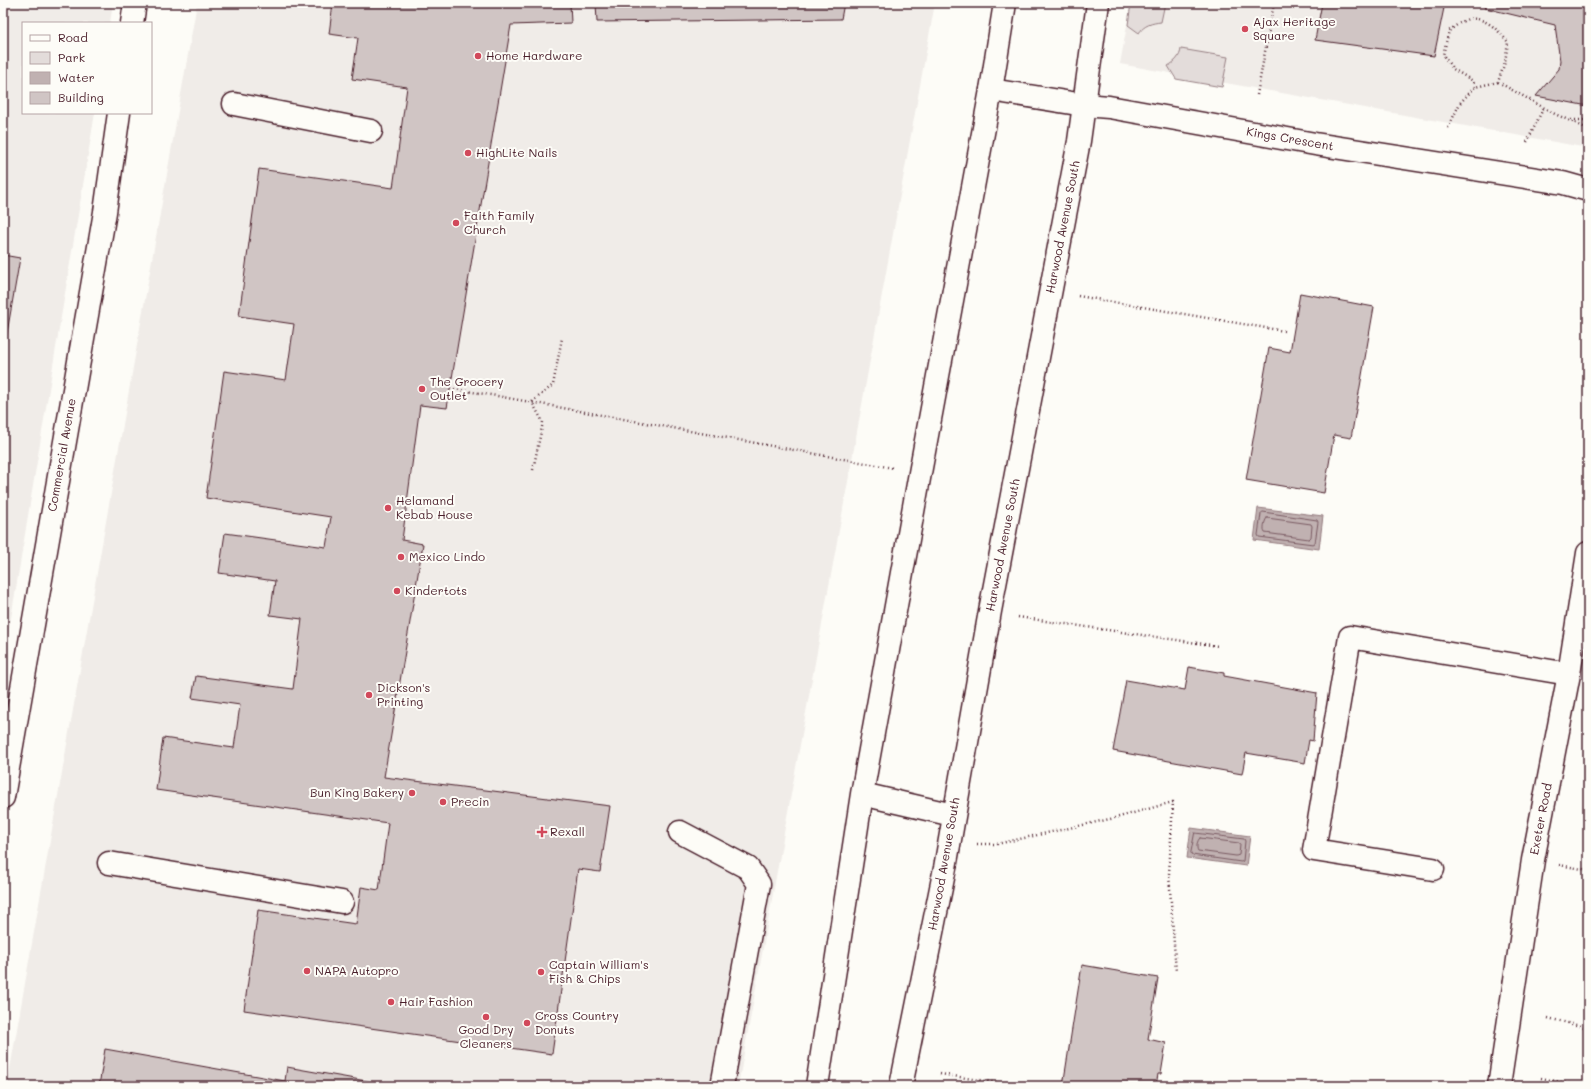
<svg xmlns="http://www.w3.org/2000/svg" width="1591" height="1089" font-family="Mali,sans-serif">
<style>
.built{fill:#f0ece8}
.green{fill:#e3dcda;stroke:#967e82}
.water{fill:#c0b1b1;stroke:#91777b}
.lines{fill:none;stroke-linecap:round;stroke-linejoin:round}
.shore{stroke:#795961;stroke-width:1}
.building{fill:#d0c5c4;stroke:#4a1f2b}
.minor-casing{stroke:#4a1f2b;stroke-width:25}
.major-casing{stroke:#4a1f2b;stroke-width:25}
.path{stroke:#4a1f2b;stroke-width:2.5;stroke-dasharray:1 3;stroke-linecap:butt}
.minor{stroke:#fdfcf7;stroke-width:22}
.major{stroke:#fdfcf7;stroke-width:22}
.poi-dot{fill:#d1495b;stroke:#fdfcf7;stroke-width:1.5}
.labels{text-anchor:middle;stroke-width:4;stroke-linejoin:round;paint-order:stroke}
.poi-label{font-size:12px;fill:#4a1f2b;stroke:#fdfcf7;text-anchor:start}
.street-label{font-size:12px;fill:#4a1f2b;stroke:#fdfcf7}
</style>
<rect width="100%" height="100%" fill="#fdfcf7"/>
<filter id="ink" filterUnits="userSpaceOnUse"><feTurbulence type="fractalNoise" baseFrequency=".025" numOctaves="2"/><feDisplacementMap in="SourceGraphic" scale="8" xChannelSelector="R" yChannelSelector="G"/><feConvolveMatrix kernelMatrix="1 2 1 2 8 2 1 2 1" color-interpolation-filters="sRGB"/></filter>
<g filter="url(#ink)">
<path class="built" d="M3,3H113L110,23H23V113H95L3,666Z
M197,3H935L738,1086H7Z
M1131,3H1588V148L1120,64Z"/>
<path class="green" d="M1131,3H1165L1161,22C1152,23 1144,25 1139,33L1128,25Z
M1181,49L1228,57L1222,87L1176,79L1168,66C1175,62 1180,57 1181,49Z"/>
<path class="water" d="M1258,508L1323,516L1319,549L1254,540Z
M1191,828L1250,836L1246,866L1187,858Z"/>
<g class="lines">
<path class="shore" d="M1263,512L1317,520L1318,522L1315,543L1313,544L1259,537L1258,535L1261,514Z
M1267,518L1311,524L1312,526L1311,537L1309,539L1265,533C1263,530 1264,521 1267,518Z
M1195,833L1244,839L1245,841L1243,861L1241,862L1192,855L1191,853Z
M1200,838L1239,843L1240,845L1239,855L1236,856L1198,851C1196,848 1197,840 1200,838Z"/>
</g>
<path class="building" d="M333,3H570L571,23L511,25L447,408L420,405L402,540L423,544L384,777L610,806L600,872L578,869L552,1054L244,1010L258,910L356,924L361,887L379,890L388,823L156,790L163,738L234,748L240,705L192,698L196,676L293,689L302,619L270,615L275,581L219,573L225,533L326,547L331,517L206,498L224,371L286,380L294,324L239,316L259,169L393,188L407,87L352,79L358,38L329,34Z
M596,3H844L841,19L597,22Z
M1322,3H1445L1434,56L1315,40Z
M1486,3H1588V106L1536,96L1559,69L1560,61L1555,25L1485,8Z
M3,255L20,258L3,356Z
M1300,293L1374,307L1351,438L1334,435L1324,493L1246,480L1269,348L1290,352Z
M1189,667L1224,673V676L1317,693L1313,741L1309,740L1305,763L1246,753L1242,774L1113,751L1126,680L1185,690Z
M1082,965L1158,978L1148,1039L1166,1043L1161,1074H1158L1156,1086H1063Z
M105,1049L285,1081L287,1067L372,1082V1086H99Z"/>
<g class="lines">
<defs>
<path id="minor" d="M132,23L135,3
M991,90L1084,105L1109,107L1315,144L1563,183L1588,190
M234,104L371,131
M3,797L105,212L119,113
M680,832L748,868L759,884L722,1086
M109,863L342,902
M1433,869L1314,850L1350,637L1569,674
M1499,1086L1533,860L1569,674L1588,553"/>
<path id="major" d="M862,794L953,815
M817,1086L862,794L920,473L991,90L1005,3
M901,1086L945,868L990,611L1079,141L1098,3"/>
</defs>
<use href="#minor" class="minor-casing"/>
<use href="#major" class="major-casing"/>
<path class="path" d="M1498,82L1555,114L1588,129
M1257,95L1274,3
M1571,120H1588
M1448,128L1460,103L1475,87L1498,82L1505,62L1508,42C1498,30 1485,16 1468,19C1462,21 1454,27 1449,31L1443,55L1453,69L1473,81L1475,87
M1527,142L1544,107
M1078,296L1284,331
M454,389L497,396L893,468
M533,470L543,422L532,402L553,385L562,338
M1018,617L1218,646
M977,844H997L1119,817L1173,802L1169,874L1176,972
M1559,865L1588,870
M1548,1018L1588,1028
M940,1074L1018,1086
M1541,1078L1580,1086"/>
<use href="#minor" class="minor"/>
<use href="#major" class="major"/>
</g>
</g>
<g class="poi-dot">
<circle cx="1245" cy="29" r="4"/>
<circle cx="478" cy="56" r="4"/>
<circle cx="468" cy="153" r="4"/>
<circle cx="456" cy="223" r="4"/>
<circle cx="422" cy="389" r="4"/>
<circle cx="388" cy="508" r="4"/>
<circle cx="401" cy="557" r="4"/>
<circle cx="397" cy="591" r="4"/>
<circle cx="369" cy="695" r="4"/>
<circle cx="412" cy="793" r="4"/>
<circle cx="443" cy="802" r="4"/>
<path d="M540 826h4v4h4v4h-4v4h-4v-4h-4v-4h4z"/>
<circle cx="307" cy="971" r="4"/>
<circle cx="541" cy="972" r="4"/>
<circle cx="391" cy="1002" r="4"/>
<circle cx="486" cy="1017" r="4"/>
<circle cx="527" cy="1023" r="4"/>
</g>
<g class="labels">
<g class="poi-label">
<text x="1253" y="26">Ajax Heritage<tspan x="1253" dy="14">Square</tspan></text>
<text x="486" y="60">Home Hardware</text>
<text x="476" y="157">HighLite Nails</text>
<text x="464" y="220">Faith Family<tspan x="464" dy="14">Church</tspan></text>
<text x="430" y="386">The Grocery<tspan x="430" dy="14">Outlet</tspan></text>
<text x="396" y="505">Helamand<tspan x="396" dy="14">Kebab House</tspan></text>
<text x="409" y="561">Mexico Lindo</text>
<text x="405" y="595">Kindertots</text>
<text x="377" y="692">Dickson's<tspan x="377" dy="14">Printing</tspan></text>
<text x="404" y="797" text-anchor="end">Bun King Bakery</text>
<text x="451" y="806">Precin</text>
<text x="550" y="836">Rexall</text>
<text x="549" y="969">Captain William's<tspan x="549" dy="14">Fish &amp; Chips</tspan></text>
<text x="315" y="975">NAPA Autopro</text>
<text x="399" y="1006">Hair Fashion</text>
<text x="535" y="1020">Cross Country<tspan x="535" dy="14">Donuts</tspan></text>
<text x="486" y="1034" text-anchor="middle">Good Dry<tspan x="486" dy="14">Cleaners</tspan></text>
</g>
<g class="street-label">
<text transform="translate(1290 139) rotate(10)" y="4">Kings Crescent</text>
<text transform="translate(1063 227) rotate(-79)" y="4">Harwood Avenue South</text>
<text transform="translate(62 455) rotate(-80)" y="4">Commercial Avenue</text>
<text transform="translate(1003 545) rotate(-79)" y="4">Harwood Avenue South</text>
<text transform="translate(1541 819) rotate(-79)" y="4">Exeter Road</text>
<text transform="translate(944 864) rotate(-80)" y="4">Harwood Avenue South</text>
</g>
</g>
<rect width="1591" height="1089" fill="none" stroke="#fdfcf7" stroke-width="16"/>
<rect x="8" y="8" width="1575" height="1073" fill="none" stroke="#4a1f2b" stroke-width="1.5" filter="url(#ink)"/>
<rect x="22" y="22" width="130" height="92" fill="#fdfcf7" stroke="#b5a4a5"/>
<rect x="30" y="35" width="20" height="6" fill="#fdfcf7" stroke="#b5a4a5"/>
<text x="58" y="42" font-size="12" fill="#4a1f2b">Road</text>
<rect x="30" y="52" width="20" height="12" fill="#e3dcda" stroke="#b5a4a5"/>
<text x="58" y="62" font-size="12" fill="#4a1f2b">Park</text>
<rect x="30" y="72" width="20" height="12" fill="#c0b1b1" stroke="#b5a4a5"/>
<text x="58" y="82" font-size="12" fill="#4a1f2b">Water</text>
<rect x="30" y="92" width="20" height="12" fill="#d0c5c4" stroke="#b5a4a5"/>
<text x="58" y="102" font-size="12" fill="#4a1f2b">Building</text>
</svg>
